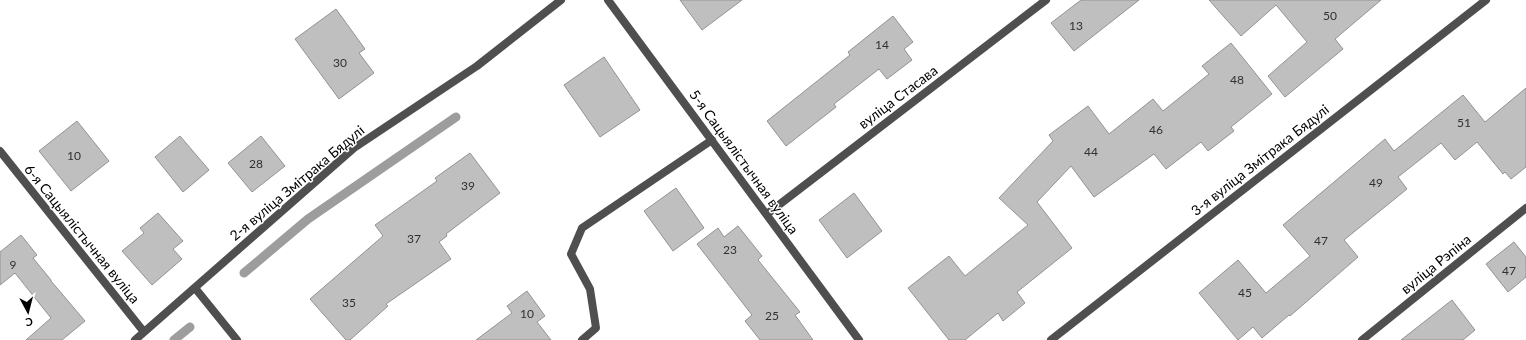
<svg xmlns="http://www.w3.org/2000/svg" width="1526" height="340" font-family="Lato,sans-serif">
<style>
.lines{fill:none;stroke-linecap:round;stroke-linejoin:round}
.stream{stroke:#9d9d9d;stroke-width:9}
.building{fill:#bfbfbf;stroke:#939393}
.service{stroke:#4f4f4f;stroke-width:8}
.minor{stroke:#4f4f4f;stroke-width:8}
.labels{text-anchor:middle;stroke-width:3;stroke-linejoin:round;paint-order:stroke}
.number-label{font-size:12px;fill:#303030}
.street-label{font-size:14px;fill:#000;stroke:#fff}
</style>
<rect width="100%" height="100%" fill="#fff"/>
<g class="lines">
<path class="stream" d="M244,273L308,219L456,117
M174,340L190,327"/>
</g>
<path class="building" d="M680,0H742L702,30Z
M1081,0H1139L1074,51L1051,23Z
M1209,0H1381L1335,39L1343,49L1285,97L1268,76L1307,42L1276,5L1241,36Z
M336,9L365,49L359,53L374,73L339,99L295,39Z
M893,16L913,42L904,49L912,60L887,79L879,69L834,104L836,107L786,146L767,121L850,55L848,52Z
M1231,43L1272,94L1231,127L1234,131L1208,151L1201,142L1166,169L1154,154L1094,197L1071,166L1037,202L1072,248L1017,292L1025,303L1003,321L998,313L965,340H949L908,288L949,256L965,276L1028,225L999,198L1053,141L1049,135L1088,106L1109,134L1153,99L1163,111L1209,74L1202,66Z
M604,57L640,110L600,137L564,85Z
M1526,88V167L1511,179L1505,172L1503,174L1477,142L1455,160L1441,143L1398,177L1407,189L1344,240L1358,257L1290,316L1289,315L1262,338L1253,327L1238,340L1199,293L1238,260L1266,293L1310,256L1283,225L1385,139L1394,151L1463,95L1485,122Z
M77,121L109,161L71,191L39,151Z
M180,136L209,170L183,192L155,157Z
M261,136L285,166L252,192L228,163Z
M470,153L500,193L446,234L447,236L439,242L451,259L386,304L388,306L350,340H346L310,299L383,236L375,225L437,181L435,178Z
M676,188L704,228L673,251L644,211Z
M854,193L882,231L847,258L819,220Z
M158,213L183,241L173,249L182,259L152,285L122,251L144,233L140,228Z
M738,226L762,256L758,260L800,312L795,315L813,340H760L745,321L752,315L697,244L718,228L724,237Z
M21,235L37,255L33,258L51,280V281L85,321L62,340H26L51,318L15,273L0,285V252Z
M1514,242L1526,257V277L1508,292L1486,264Z
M527,291L545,316L537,322L551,340H476L512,313L507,306Z
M1452,300L1475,330L1463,340H1401Z"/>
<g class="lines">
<path class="service" d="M195,288L237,340
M582,340L596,328L590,289L571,254L582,228L712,140"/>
<path class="minor" d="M608,0L859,340
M0,151L144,332
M767,214L1046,0
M135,340L354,148L477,66L561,0
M1051,340L1486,0
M1362,340L1526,208"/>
</g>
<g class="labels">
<g class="number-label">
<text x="1330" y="20">50</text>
<text x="1076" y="30">13</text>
<text x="882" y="49">14</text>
<text x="340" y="67">30</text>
<text x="1237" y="84">48</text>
<text x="1464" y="127">51</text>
<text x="1156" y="134">46</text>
<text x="1091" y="156">44</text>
<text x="74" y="160">10</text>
<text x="256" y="168">28</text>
<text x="1376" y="187">49</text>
<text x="468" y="190">39</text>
<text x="414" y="243">37</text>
<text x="1321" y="245">47</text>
<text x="730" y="254">23</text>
<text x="13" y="269">9</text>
<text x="1509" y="275">47</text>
<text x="1245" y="297">45</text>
<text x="349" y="307">35</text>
<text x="527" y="318">10</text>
<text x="772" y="320">25</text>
</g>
<g class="street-label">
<text transform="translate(898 97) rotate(-37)" y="5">вуліца Стасава</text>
<text transform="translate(1260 160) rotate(-38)" y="5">3-я вуліца Змітрака Бядулі</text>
<text transform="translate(744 162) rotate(54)" y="5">5-я Сацыялістычная вуліца</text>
<text transform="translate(297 183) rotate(-40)" y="5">2-я вуліца Змітрака Бядулі</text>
<text transform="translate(82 234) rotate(51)" y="5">6-я Сацыялістычная вуліца</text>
<text transform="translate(1436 264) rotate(-39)" y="5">вуліца Рэпіна</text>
</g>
</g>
<g transform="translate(28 312) rotate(173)" stroke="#ffffff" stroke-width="3" paint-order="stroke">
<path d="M0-3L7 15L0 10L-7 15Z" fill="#000000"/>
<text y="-6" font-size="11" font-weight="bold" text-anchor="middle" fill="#000000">С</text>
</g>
</svg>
